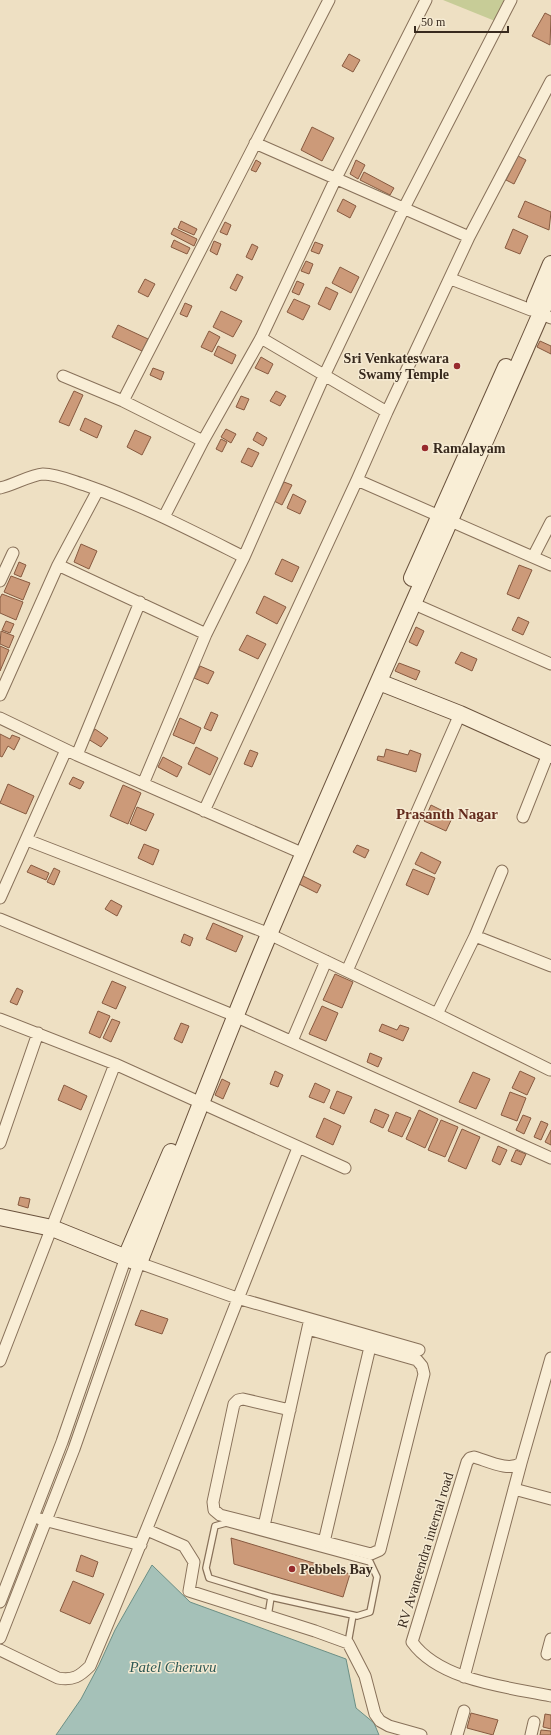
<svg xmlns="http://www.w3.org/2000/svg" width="551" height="1735" font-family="'Times New Roman',serif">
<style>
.green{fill:#c7cc97}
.water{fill:#a5c1b8;stroke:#6c8f85}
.building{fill:#cc9a79;stroke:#875a40}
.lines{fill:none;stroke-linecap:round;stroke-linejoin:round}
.lane-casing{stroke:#88715a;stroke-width:8}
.street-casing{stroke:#88715a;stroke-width:13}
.secondary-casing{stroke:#6a523d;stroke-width:18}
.lane{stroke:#f9eed6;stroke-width:5.5}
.street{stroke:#f9eed6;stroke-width:11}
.secondary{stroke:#f9eed6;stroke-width:16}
.poi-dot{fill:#972a2d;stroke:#f5ead2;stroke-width:1.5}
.labels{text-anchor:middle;stroke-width:3;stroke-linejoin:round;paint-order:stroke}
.poi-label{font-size:14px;font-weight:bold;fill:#382a1e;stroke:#f5ead2;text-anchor:start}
.street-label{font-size:14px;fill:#382a1e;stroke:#f5ead2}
.neighbourhood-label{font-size:15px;font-weight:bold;fill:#642b1d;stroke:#f5ead2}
.water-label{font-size:15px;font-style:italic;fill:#2d5854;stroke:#f5ead2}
</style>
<rect width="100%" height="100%" fill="#eee0c3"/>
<path class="green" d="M443,0H509L500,23Z"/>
<path class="water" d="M152,1565L190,1602L346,1659L356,1708L374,1723L379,1735H56L81,1699L99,1665L115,1630Z"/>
<path class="building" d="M545,13L551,16L550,45L532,36Z
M349,54L360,60L353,72L342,66Z
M312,127L334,138L322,161L301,150Z
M518,156L526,160L514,184L506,180Z
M256,160L261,163L256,172L251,170Z
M356,160L365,165L358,179L350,174Z
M364,172L394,188L390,195L360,180Z
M343,199L356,206L350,218L337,211Z
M525,201L551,212L549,230L518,217Z
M181,221L197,229L194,235L178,228Z
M225,222L231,225L227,235L220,232Z
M174,228L197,239L194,246L171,234Z
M513,229L528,236L520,254L505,248Z
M174,240L190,248L187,254L171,247Z
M214,241L221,244L217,255L210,251Z
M315,242L323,245L319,254L311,251Z
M252,244L258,247L252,260L246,257Z
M306,261L313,264L309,274L301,271Z
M340,267L359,277L351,293L332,283Z
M237,274L243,277L236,291L230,288Z
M145,279L155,284L148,297L138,292Z
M297,281L304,284L299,295L292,292Z
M326,287L338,293L330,310L318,304Z
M294,299L310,306L303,320L287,312Z
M185,303L192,306L187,317L180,314Z
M221,311L242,321L233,337L213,327Z
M118,325L148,339L142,351L112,337Z
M209,331L220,337L212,352L201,347Z
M540,341L551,346V354L537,347Z
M218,346L236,355L232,364L214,355Z
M261,357L273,364L268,374L255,368Z
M153,368L164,372L161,380L150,375Z
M74,391L83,395L69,426L59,422Z
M276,391L286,396L280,406L270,401Z
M241,396L249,399L244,410L236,407Z
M85,418L102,426L97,438L80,430Z
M226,429L236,434L231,443L221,437Z
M135,430L151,437L142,455L127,447Z
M257,432L267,438L263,446L253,440Z
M221,439L227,442L222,452L216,449Z
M248,448L259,453L252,467L241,462Z
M284,482L292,485L282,505L274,501Z
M293,494L306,501L300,514L287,508Z
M81,544L97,551L89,569L74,562Z
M282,559L299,567L292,582L275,574Z
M19,562L26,565L21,577L14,574Z
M519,565L532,570L519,599L507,594Z
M11,576L30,583L23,600L4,592Z
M2,594L23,602L16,620L0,613V598Z
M264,596L286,607L277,624L256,613Z
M518,617L529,622L523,635L512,630Z
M6,621L14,624L10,633L2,630Z
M416,627L424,631L417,646L409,642Z
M1,631L14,636L9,648L0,644Z
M247,635L266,644L258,659L239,650Z
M0,646L9,650L0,671Z
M461,652L477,659L472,671L455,663Z
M399,663L420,671L416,680L395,671Z
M200,666L214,672L208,684L194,678Z
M211,712L218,715L211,731L204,728Z
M180,718L201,728L194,744L173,735Z
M95,729L108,738L101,747L88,739Z
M0,734L10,739L12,735L20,738L14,750L8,746L2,757L0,756Z
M196,747L218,758L210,775L188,764Z
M386,749L408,755L410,750L421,754L416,772L377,760L378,756L384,757Z
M250,750L258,753L252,767L244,764Z
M163,757L182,767L177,777L158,767Z
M73,777L84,782L80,789L69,784Z
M8,784L34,796L26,814L0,803Z
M123,785L141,793L128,824L110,816Z
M431,805L453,816L446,831L424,821Z
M137,807L154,814L146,831L130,824Z
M144,844L159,850L153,865L138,858Z
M357,845L369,850L365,858L353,852Z
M421,852L441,862L435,874L415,864Z
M31,865L49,873L46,880L27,872Z
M54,868L60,871L54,885L47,882Z
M413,869L435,878L428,895L406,885Z
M299,874L321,885L317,893L295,882Z
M111,900L122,906L117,916L105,909Z
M213,923L243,936L236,952L206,939Z
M184,934L193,938L190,946L181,942Z
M335,974L353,982L342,1008L323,1000Z
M112,981L126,987L116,1009L102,1003Z
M17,988L23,991L17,1005L10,1002Z
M322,1006L338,1013L326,1041L309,1034Z
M98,1011L110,1016L100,1038L89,1033Z
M112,1019L120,1022L111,1042L103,1038Z
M181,1023L189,1026L182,1043L174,1039Z
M382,1024L397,1030L400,1025L409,1028L403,1041L379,1031Z
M370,1053L382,1058L378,1067L367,1062Z
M275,1071L283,1075L278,1087L270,1084Z
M520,1071L535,1078L527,1095L512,1088Z
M473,1072L490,1079L476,1109L459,1102Z
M222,1079L230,1083L223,1099L215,1095Z
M315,1083L330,1090L324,1103L309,1097Z
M64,1085L87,1096L81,1110L58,1100Z
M337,1091L352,1097L344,1114L330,1108Z
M510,1092L526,1098L517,1121L501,1115Z
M375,1109L389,1115L383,1128L370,1122Z
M419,1110L438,1119L425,1148L406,1139Z
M396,1112L411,1118L402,1137L388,1131Z
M523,1115L531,1118L524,1134L516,1130Z
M324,1118L341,1126L333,1145L316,1137Z
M441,1120L458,1127L445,1157L428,1150Z
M541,1121L548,1124L541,1140L534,1137Z
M462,1129L480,1137L466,1169L448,1161Z
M551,1130V1145L545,1142Z
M498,1146L507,1150L500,1165L492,1161Z
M516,1150L526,1154L521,1165L511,1161Z
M20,1197L30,1199L28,1208L18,1205Z
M141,1310L168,1319L162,1334L135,1325Z
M231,1538L350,1574L343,1597L234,1564Z
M81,1555L98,1562L93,1577L76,1571Z
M73,1581L104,1594L90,1624L60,1611Z
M471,1713L498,1720L493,1735L467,1728Z
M545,1714L551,1715V1729L543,1727Z
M541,1730L551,1731V1735H540Z"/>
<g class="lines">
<defs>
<path id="lane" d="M268,1616L271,1597L209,1578L206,1568L215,1526L226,1523L370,1562L377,1577L370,1612L357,1616L271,1597
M348,1643L353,1615"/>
<path id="street" d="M255,143L469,237
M451,279L531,310
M541,314L551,318
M261,338L387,412
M63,376L123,401L203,441
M123,401L329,0
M357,480L551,565
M0,488C14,485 30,475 43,474C57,474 72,481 85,485C140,504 192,531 244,557
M164,517L203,441L261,338L336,178L426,0
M533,557L551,522
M58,565L206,634
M0,581L13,553
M412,603L551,664
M0,695L58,565L98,490
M0,718L77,755L304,854
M77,755L140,602
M143,784L206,634L244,557L324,376L404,208L511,0
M204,811L357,480L387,412L469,237L551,81
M523,817L548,754
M27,840L262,931
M0,898L66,750
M0,919L228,1013L551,1158
M269,934L437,1014L550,1070
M475,936L551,966
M347,971L460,714
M437,1014L475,936L502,871
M0,1019L115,1064L345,1168
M292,1041L326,961
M0,1143L38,1033
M551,1358L521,1463C509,1472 488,1461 474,1457L470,1458L467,1462L412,1642C440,1681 508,1687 551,1696
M0,1361L115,1064
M290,1410L243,1399L238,1400L234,1404L213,1502L214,1510L220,1515L371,1554L380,1550L424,1374L422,1366L417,1360L308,1329
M514,1489L551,1499
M40,1519L141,1545
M264,1526L309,1323
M147,1530L184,1546L194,1562L189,1591L315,1631L348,1643L365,1676L375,1714L380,1721L389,1726L421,1735
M324,1542L370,1347
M0,1602L62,1442L126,1257
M0,1638L74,1449L139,1263L237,1298L419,1350
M0,1650L58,1678C73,1681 80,1676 90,1666C163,1495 228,1321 298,1148
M547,1654L551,1639
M464,1677L521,1463
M457,1735L464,1711
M531,1735L534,1722"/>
<path id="secondary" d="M535,302L551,264
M412,578L506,367
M379,682L460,714L551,755
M0,1217L52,1228L139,1263C182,1152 224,1041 270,932C361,717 458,505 551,290
M126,1257L171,1152"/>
</defs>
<use href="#lane" class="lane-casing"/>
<use href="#street" class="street-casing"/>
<use href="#secondary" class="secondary-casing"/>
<use href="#lane" class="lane"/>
<use href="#street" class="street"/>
<use href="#secondary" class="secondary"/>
</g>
<g class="poi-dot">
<circle cx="457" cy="366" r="4"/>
<circle cx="425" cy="448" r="4"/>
<circle cx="292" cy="1569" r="4"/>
</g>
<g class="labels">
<g class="poi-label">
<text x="449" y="363" text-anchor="end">Sri Venkateswara<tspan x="449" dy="16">Swamy Temple</tspan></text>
<text x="433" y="453">Ramalayam</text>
<text x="300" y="1574">Pebbels Bay</text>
</g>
<g class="street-label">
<text transform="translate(425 1550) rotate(-73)" y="5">RV Avaneendra internal road</text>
</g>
<g class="neighbourhood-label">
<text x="447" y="819">Prasanth Nagar</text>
</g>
<g class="water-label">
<text x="173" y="1672">Patel Cheruvu</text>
</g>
</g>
<path d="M415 26v6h93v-6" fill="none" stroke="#382a1e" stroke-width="2"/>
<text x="421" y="26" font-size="12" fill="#382a1e" stroke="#f5ead2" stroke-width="3" paint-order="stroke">50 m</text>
</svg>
